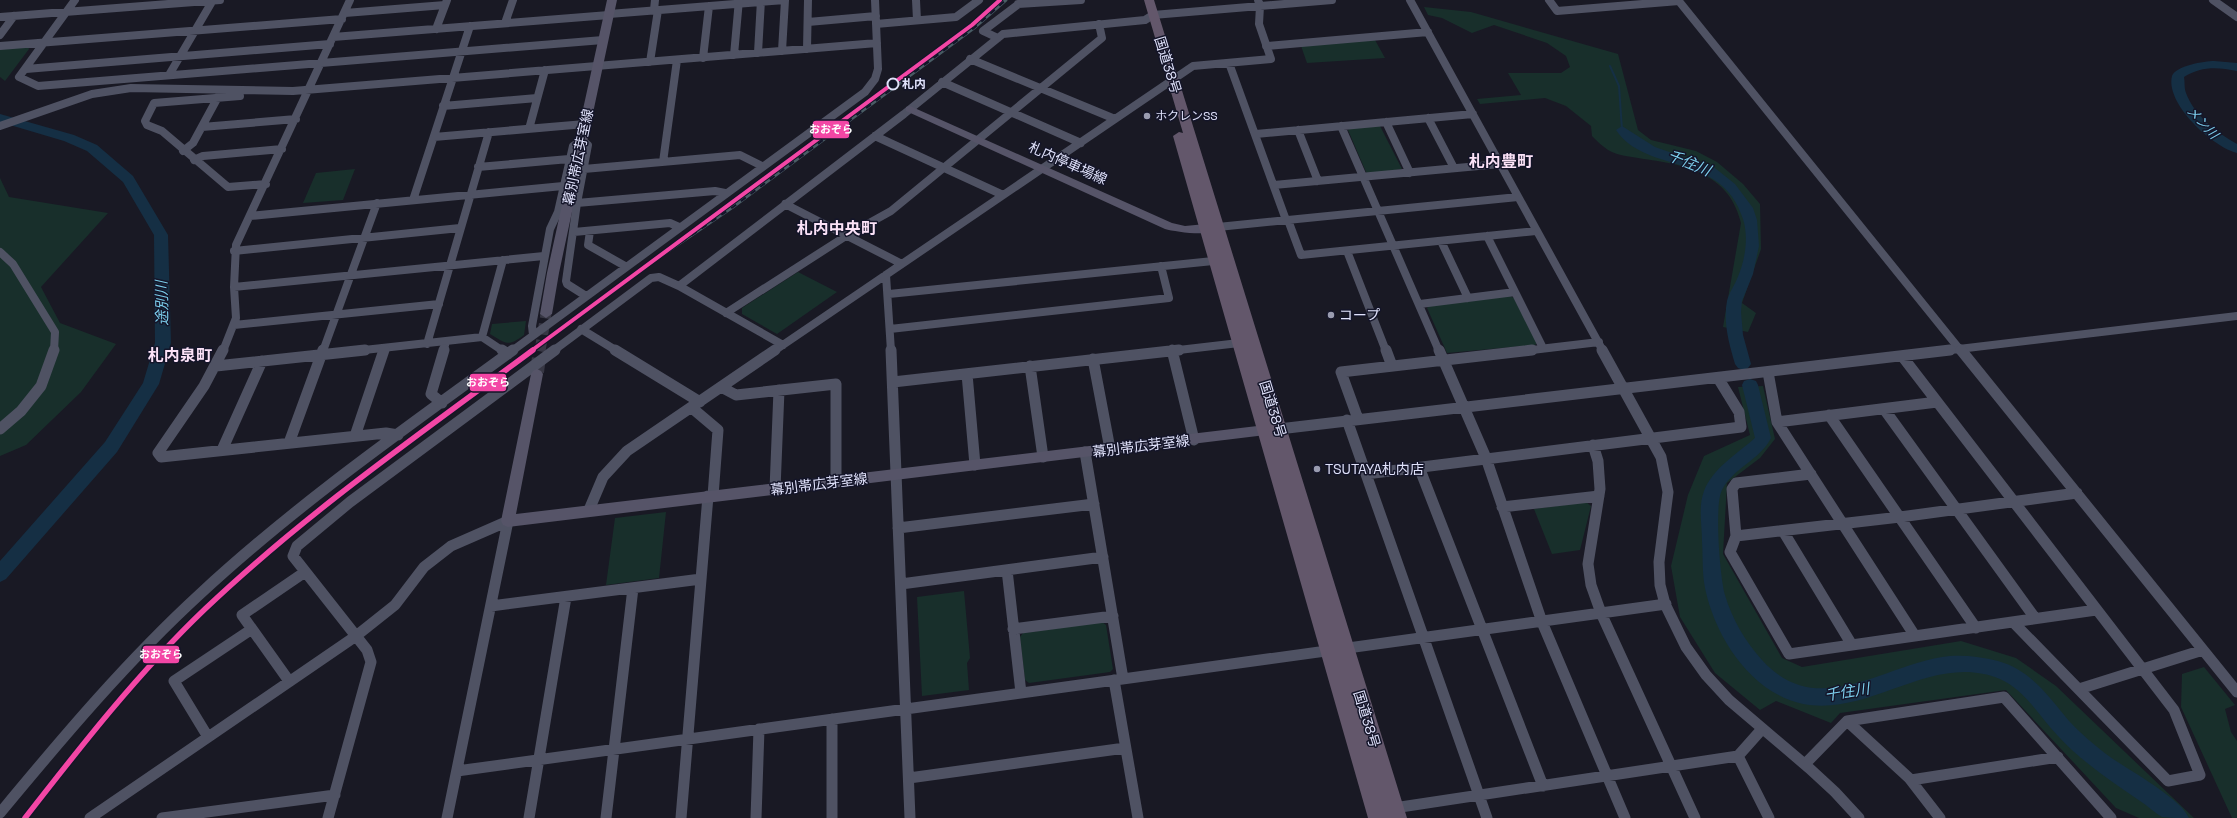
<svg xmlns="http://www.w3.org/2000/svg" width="2237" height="818" font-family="'Space Grotesk','Noto Sans JP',sans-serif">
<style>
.green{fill:#182f2b}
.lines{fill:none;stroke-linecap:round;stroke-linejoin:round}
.stream{stroke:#152f44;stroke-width:2}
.river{fill:#152f44;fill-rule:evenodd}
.major-tunnel-far1{stroke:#373744;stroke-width:11;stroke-dasharray:11 5.5;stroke-linecap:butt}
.major-tunnel{stroke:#373744;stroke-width:14;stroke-dasharray:14 7;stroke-linecap:butt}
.minor-far1{stroke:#4f5263;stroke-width:8}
.minor{stroke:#4f5263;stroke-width:11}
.major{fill:#565468;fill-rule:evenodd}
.highway{fill:#63576b;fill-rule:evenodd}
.rail-casing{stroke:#495d65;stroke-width:3}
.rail{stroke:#141529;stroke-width:2;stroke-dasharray:6;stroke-linecap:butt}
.rail-1-far1-casing{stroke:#141529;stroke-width:6}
.rail-1-casing{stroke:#141529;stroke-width:8}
.rail-1-far1{stroke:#f346a5;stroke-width:4}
.rail-1{stroke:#f346a5;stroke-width:5.5}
.stop-dot{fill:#141529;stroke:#e0e2fb;stroke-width:2}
.poi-dot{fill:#9a9cb0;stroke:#141529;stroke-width:1.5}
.labels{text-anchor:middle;stroke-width:3;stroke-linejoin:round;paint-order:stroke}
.far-stop-label{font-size:12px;font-weight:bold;fill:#e0e2fb;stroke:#141529;text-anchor:start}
.far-poi-label{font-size:12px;fill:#e0e2fb;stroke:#141529;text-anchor:start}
.far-water-label{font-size:13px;font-style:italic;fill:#7ccfed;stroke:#141529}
.street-label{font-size:14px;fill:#e0e2fb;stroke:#141529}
.poi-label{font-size:14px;fill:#e0e2fb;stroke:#141529;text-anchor:start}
.water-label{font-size:15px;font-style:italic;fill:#7ccfed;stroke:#141529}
.quarter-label{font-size:16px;font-weight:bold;fill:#fbe2f7;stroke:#141529}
.line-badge{stroke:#141529;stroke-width:1.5}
.badge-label{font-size:11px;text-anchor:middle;font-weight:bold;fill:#fff}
</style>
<rect width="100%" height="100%" fill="#191924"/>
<path class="green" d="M1424,7L1471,12L1618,54L1638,130L1651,140L1696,151L1717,162L1743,184L1760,204L1761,249L1742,303L1756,313L1748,332L1723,327L1741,223C1730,175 1688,165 1644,159C1633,157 1618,156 1608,150C1602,146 1597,141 1592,136L1591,126L1566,106L1545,98L1480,104L1477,99L1521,95L1508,73H1561L1570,67L1566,56L1547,43L1494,25L1472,33L1442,18L1428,15Z
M1375,40L1385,58L1307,63L1301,46Z
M28,47L29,49L5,81L0,77V49Z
M1380,126L1402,169L1369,174L1366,172L1348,130L1350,128Z
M355,169L343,200L303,203L316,173Z
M0,178L9,197L108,213L41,287L60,323L116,344L81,392L26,445L0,456Z
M798,272L837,292L777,334L742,314V308Z
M1510,296L1514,298L1537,343L1535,345L1447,353L1427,308L1429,306Z
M526,321L524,335C508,347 507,344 490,334L492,324Z
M1763,386L1775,439L1760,458L1727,483L1723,554L1782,658L1802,667L1961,641L2016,658L2056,686L2194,818H2139L2116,808L2006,690L1840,713L1831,723L1776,701L1760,710L1715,673L1680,617L1671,566L1688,495L1704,456L1750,435L1738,387Z
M1586,502L1591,506L1580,550L1552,554L1534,509Z
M666,512L659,578L606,585L615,518Z
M964,591L970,658L967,663L969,690L922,696L917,597Z
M1102,622L1106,625L1113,669L1110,672L1029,683L1025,680L1020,637L1023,633Z
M2204,667L2235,705L2225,709L2231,732L2237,741V818H2232L2181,707L2182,674Z"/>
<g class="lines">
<path class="stream" d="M1610,66L1619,86L1622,130"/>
<path class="river" d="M2214,61L2237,63V71C2218,67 2201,66 2184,77C2185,82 2184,88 2186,93C2194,115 2217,133 2237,144V153C2213,147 2165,104 2172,76C2175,66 2205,61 2214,61Z
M0,114L74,135L97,145L133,176L168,235L171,343L159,384L117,452L6,579L0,582V561L105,442L143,383L155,343L154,235L123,182L87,151L64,141L0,122Z
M1622,126L1655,147L1715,168L1735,184L1753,208L1757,220L1759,246L1753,274L1742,301L1741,312L1743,335L1751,364L1748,368L1743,370L1738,368L1735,364C1729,344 1723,322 1727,301C1729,293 1734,286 1737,279C1745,261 1749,238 1743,219C1722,151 1646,175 1616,130Z
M1750,379L1756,381L1758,385L1771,438C1760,460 1733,468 1722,490C1714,505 1720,577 1725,595C1732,619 1745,641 1762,660C1819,723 1886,662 1950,656C1967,655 1982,657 1998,661C2031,670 2049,697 2069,721C2080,733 2093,744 2106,754C2126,769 2180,797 2189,818C2182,818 2169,818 2162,817C2155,813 2148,806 2140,801C2111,781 2082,762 2058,736C2040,717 2025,690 2000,679C1933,651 1871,717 1803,704C1751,693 1715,637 1705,588C1702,572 1703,557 1702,541C1702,525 1698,507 1704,491C1713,468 1737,454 1755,438L1742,385L1744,381Z"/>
<path class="major-tunnel-far1" d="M540,351L546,314"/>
<path class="major-tunnel" d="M537,372L540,350"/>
<path class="minor-far1" d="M75,0L19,77L38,86L603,40
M916,0L917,20
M1410,0L1603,351
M1549,0L1557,11L1679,1
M1678,0L1961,351
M2213,0L2237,17
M1018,4L1081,0
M654,10L655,0
M345,13L445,5
M609,14L785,0
M0,17L220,0
M808,22L876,16
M505,23L513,0
M876,24L956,17L979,0
M436,29L447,0
M0,35L14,16
M333,37L609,15
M998,38L983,31L1024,0
M0,46L342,19
M1266,46L1428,32
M807,49L808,0
M782,51L785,0
M758,53L761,0
M734,55L739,0
M703,58L709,6
M970,59L1115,119
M650,62L658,10
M1229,63L1286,220
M26,69L330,44
M169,75L213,0
M942,82L1081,143
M240,96L154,103L145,121L147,125L162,131L228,187L266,184
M443,106L537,98
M1428,118L1454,168
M1386,122L1410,173
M0,126L92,94L131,88L293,91L877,43
M1341,126L1439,351
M202,127L296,119
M529,129L545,70
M1298,130L1318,181
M1256,134L1473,114
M875,136L1003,195
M434,137L585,124
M183,151L193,143L218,97
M194,160L203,156L282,149
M663,162L677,60
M478,167L569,159
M584,169L740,155L762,166
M1274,185L1500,164
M413,200L470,26
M577,203L715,191L725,193
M785,204L902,264
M250,216L563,186
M1288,220L1301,255L1536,231
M1218,227L1518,197
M590,231L588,245L625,266
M574,232L670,223L679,227
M1487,236L1543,348
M1441,241L1468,298
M234,251L460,228
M1347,251L1386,351
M0,252L13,264L55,332L54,351
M886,275L891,351
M679,286L904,114L1003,34L1145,20L1153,15L1332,0
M234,287L544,256
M889,294L1223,260
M1420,304L1515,292
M726,313L846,236L891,211L1102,38L1099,24
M234,325L439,304
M581,329L617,351
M890,329L1169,298L1161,266
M533,335L532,326L550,229L558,212L573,146L582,140L588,145L577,203L566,281L567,284L586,296
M482,337L503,260
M427,344L489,132
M223,351L236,318L234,287L236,245L350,0
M323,351L377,203
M355,351L482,337L503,351
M384,351L385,348
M443,351L446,342
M512,351L865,92L875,79L878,69L875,0
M553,351L651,278L659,277L679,286L783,345
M774,351L1193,66L1271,59L1259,24L1260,6L1258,0
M1170,351L1239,343
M1523,351L1599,342
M1942,351L2237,316"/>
<path class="minor" d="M223,350L204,386L158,453L161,457L386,433L398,435
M502,350L508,354
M615,350L700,402
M891,350L910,818
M1172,350L1194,440
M1386,350L1392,366
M1439,350L1486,458L1542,622L1625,818
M1602,350L1661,457L1668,492L1659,562L1660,585L1665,604L1686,647L1706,675L1729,700L1809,768L1835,792L1859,818
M1961,350L2237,692
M1902,356L2174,710L2200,775L2168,781L2013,622
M1093,359L1110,449
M216,366L365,350
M1030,366L1043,457
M1768,372L1777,422L1915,636
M967,374L975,465
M893,382L1179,350
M721,387L736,395L836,384V482
M442,403L431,394L444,350
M692,408L718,430L713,496
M1884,409L2035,618
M1829,415L1976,628
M1358,419L1341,372L1532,350
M1347,420L1487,818
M1777,422L1937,402
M0,429L21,411L41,386L54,350
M1279,429L1950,350
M355,436L384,350
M289,443L323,350
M1593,445L1598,461L1600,489L1588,564L1591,585L1601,613L1695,818
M222,450L262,361
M1085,452L1123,679
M1419,467L1543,786
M1366,474L1741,427L1739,412L1718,378
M1811,474L1736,483L1732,489L1736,536L1730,552L1789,654L2096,610
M775,489L779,390
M1502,507L1599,496
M589,510L603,477L627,451L775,350
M898,528L1094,504
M1783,531L1852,645
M1736,536L1900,517L2077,493
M1007,570L1021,693
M901,584L1103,557
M491,606L701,579
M1013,629L1113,616
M1114,680L1138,818
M289,681L242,615L305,572
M2079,689L2203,650
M832,719V818
M1847,721L1909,778L1940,818
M208,737L174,681L252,629
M1738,756L1769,818
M1805,764L1847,721L2004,697L2111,818
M457,771L1666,604
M909,778L1125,748
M1911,780L2058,757
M1394,808L1738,756L1762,729
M0,813C63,737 127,661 200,594C297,504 406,428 513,350
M90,818L356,636L395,605L424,567L451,546L508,521
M162,818L335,795
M328,818L371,662L367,650L293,556L297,546L350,502L555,350
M447,818L508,521
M529,818L566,597
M606,818L633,588
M681,818L708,496
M756,818L759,729"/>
<path class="major" d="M607,0H617L559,273L552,314L546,318L540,314L547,273Z
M910,106L1172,223L1185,226L1216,223L1222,227C1215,238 1176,232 1165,229L906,111V107Z
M537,369L541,371L543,374L516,514L1274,424L1279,425L1281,429L1279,433L1274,434L508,527L503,525L501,521L531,374L533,371Z"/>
<path class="highway" d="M1144,0H1154L1407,818H1368L1173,136L1179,132L1183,133Z"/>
<defs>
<path id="rail" d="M642,269L733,207L974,28L1006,0"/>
</defs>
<use href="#rail" class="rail-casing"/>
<use href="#rail" class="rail"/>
<defs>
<path id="rail-1-far1" d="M531,351L972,25L1000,0"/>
<path id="rail-1" d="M25,818C81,746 138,673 205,609C306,513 421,433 533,350"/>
</defs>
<use href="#rail-1-far1" class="rail-1-far1-casing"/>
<use href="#rail-1" class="rail-1-casing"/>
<use href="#rail-1-far1" class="rail-1-far1"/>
<use href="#rail-1" class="rail-1"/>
</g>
<circle class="stop-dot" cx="893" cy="84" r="5.5"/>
<g class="poi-dot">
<circle cx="1147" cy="116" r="4"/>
<circle cx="1331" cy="315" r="4"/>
<circle cx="1317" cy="469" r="4"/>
</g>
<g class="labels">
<g class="far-stop-label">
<text x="902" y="88">札内</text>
</g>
<g class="far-poi-label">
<text x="1155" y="120">ホクレンSS</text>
</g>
<g class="far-water-label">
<text transform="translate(2203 122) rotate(47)" y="5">メン川</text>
</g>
<g class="street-label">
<text transform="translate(1168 65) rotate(73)" y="5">国道38号</text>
<text transform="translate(578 157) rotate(-78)" y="5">幕別帯広芽室線</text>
<text transform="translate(1068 163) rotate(24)" y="5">札内停車場線</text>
<text transform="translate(1273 409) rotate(73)" y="5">国道38号</text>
<text transform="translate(1141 446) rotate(-7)" y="5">幕別帯広芽室線</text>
<text transform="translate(819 484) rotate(-7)" y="5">幕別帯広芽室線</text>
<text transform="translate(1367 719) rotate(73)" y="5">国道38号</text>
</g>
<g class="poi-label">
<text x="1339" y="320">コープ</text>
<text x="1325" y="474">TSUTAYA札内店</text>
</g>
<g class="water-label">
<text transform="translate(1689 163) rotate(22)" y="5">千住川</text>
<text transform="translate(162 303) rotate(-91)" y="5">途別川</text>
<text transform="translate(1847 692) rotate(-9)" y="5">千住川</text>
</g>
<g class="quarter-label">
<text x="1501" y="167">札内豊町</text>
<text x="837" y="234">札内中央町</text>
<text x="180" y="361">札内泉町</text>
</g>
</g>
<g class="line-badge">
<rect x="812" y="120" width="38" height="19" rx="4" fill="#f346a5"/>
<rect x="469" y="373" width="38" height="19" rx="4" fill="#f346a5"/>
<rect x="142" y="645" width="38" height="19" rx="4" fill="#f346a5"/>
</g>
<g class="badge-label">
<text x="831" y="133">おおぞら</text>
<text x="488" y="386">おおぞら</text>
<text x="161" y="658">おおぞら</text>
</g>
</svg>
